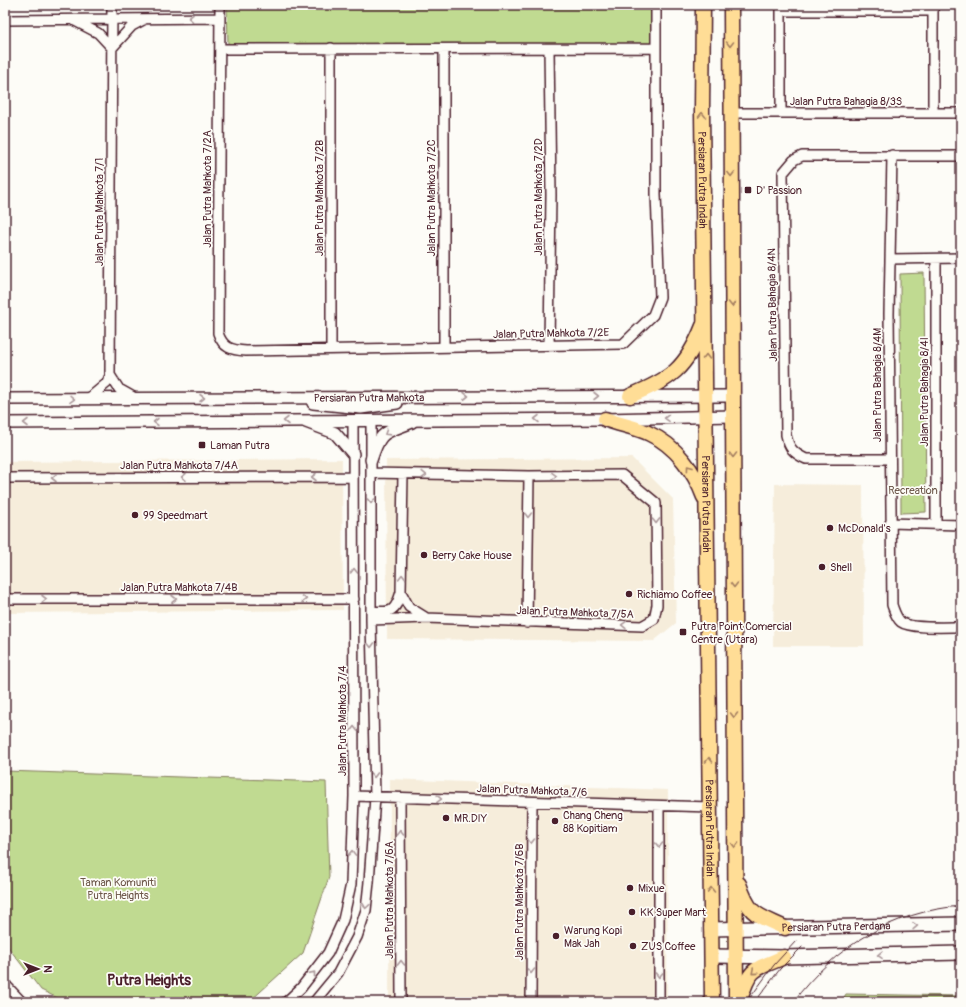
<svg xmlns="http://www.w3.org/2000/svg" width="966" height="1007" font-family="Pangolin,sans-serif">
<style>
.built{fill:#f6eddb}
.green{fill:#c0da91;stroke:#857c5e}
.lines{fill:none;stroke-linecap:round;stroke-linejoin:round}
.minor-casing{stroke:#4a1f2b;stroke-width:12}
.tertiary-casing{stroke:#4a1f2b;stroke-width:14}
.secondary-casing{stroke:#4a1f2b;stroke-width:16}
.primary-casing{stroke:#4a1f2b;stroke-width:17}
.minor{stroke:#fdfcf7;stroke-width:9}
.tertiary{stroke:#fdfcf7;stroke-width:11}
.secondary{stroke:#fdfcf7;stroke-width:13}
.primary{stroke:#ffdd96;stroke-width:14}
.tram{stroke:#4a1f2b;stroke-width:1}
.oneway{stroke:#ac999b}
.oneway2{stroke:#a47e60}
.poi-dot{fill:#4a1f2b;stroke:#fdfcf7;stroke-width:1.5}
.labels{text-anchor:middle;stroke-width:3.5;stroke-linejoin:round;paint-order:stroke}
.street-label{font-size:11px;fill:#4a1f2b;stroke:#fdfcf7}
.poi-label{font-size:11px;fill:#4a1f2b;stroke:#fdfcf7;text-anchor:start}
.park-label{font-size:11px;fill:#6d574a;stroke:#fdfcf7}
.district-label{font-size:15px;font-weight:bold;fill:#4a1f2b;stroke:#fdfcf7}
</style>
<rect width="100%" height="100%" fill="#fdfcf7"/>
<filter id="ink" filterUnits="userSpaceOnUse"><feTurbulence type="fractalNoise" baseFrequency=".025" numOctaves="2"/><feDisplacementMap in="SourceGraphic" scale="8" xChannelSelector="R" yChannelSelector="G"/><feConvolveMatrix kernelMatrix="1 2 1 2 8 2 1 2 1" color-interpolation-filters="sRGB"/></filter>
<g filter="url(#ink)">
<path class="built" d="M632,458L673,499L676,623L654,641L387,639L386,460Z
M342,459L343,610L5,613V462Z
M775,484L863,485L864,646H773Z
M390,779L668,790L667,1002H389Z"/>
<path class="green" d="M227,5H652V44L228,46Z
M924,273L926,512L901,513L900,274Z
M5,771L326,782L329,877L303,953L249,1002H66L41,990L5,943Z
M846,994L961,996V1002H841Z"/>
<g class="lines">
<defs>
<path id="minor" d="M112,5L110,375L119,389L135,398
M220,5L218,333C223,348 231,350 246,351L623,344L653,315L660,297L656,194V5
M781,6V113
M781,11H933
M5,20L220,18
M75,21L98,33L112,48
M112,48L132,26L145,19
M220,49L656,48
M444,49V347
M549,49L551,195L549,345
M730,113H961
M933,113V6
M892,155L889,314L892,605C894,610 896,618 901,622C910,629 948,627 961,627
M890,259L961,258
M331,348V48
M88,399L107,383L110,375
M890,459H806C793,453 789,448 786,435L783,173L794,160L802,156H961
M371,473L529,476L622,475L656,503L657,605L654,619L642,626L426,618L371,620
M403,474L401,592L409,607L425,617
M5,478L353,477
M890,523L961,525
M936,525V259
M5,599H354
M371,611C392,613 395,612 401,592
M527,623L529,476
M354,796L710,807
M400,798L401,1002
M659,806V1002
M5,984L22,1002
M286,1002L301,988L328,953L343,920L351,884L354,796L353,420
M314,1002L338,973L357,937L366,910L369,882L375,797L371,620V420
M531,1002L532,802"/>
<g id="tertiary">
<path id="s1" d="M5,399L733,396"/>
<path d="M313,403L361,408L397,403"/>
<path d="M306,422L335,433L353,454"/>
<path d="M5,423L605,419L732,416"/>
<path d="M371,460C381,429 384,434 412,422"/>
</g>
<g id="secondary">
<path id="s2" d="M711,929L961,924"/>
<path d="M712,956L784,957L961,953"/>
</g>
<g id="primary">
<path id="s3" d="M703,5L702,111L712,1002"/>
<path d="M731,5L736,1002"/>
<path d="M630,396C671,379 686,369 703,326"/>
<path d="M605,419C620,425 636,427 650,434C675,445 695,472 704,497"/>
<path d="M739,884C750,916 755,914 785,928"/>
<path d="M741,997C750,966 757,969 784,957"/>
</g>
</defs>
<use href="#minor" class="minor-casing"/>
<use href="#tertiary" class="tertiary-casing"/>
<use href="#secondary" class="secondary-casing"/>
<use href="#primary" class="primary-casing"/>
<use href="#minor" class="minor"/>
<use href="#tertiary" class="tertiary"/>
<use href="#secondary" class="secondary"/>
<use href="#primary" class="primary"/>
<path class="tram" d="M747,1002L774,965L796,941
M755,1002L780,969L802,947
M793,1002C833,948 893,911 961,906"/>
</g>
<defs><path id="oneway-chevron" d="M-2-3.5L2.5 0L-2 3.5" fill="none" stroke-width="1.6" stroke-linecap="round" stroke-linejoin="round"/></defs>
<g class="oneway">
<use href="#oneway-chevron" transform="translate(191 18) rotate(-179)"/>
<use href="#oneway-chevron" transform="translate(466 396)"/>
<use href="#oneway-chevron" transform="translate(596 396)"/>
<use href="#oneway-chevron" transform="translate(202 398)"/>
<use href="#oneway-chevron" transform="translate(72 399) rotate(1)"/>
<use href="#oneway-chevron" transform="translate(667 418) rotate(179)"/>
<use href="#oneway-chevron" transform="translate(537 419) rotate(180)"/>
<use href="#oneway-chevron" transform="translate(286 421) rotate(180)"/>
<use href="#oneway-chevron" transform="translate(156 422) rotate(180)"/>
<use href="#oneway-chevron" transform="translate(26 423) rotate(180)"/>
<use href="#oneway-chevron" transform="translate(387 433) rotate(148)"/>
<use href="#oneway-chevron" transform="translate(424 475) rotate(1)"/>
<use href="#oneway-chevron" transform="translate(554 476) rotate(-1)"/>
<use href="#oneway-chevron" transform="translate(184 477) rotate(180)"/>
<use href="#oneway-chevron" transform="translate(314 477) rotate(180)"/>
<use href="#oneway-chevron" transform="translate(54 478) rotate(180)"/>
<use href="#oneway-chevron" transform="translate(371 501) rotate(90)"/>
<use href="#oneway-chevron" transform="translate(528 515) rotate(91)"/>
<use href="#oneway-chevron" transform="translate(656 521) rotate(89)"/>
<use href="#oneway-chevron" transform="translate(354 571) rotate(-90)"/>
<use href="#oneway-chevron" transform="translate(402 577) rotate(-89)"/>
<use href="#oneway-chevron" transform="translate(44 599)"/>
<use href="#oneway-chevron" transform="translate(174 599)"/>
<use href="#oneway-chevron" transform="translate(304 599)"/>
<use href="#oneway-chevron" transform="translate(624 625) rotate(-179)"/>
<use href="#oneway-chevron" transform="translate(371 645) rotate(89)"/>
<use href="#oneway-chevron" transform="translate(354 729) rotate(-90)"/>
<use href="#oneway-chevron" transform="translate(374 775) rotate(89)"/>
<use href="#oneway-chevron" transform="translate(439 799) rotate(2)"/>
<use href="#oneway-chevron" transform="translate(400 833) rotate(-90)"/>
<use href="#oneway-chevron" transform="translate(531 841) rotate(91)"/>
<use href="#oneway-chevron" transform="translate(659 845) rotate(90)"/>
<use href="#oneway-chevron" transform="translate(352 853) rotate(-88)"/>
<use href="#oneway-chevron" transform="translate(366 906) rotate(99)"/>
<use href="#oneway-chevron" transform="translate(915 926) rotate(-1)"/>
<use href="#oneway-chevron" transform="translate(880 955) rotate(179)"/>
<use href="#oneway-chevron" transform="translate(401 963) rotate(-91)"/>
<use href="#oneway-chevron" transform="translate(531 971) rotate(90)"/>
<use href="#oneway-chevron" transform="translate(313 974) rotate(-51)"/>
<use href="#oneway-chevron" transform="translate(659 975) rotate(90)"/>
</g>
<g class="oneway2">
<use href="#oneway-chevron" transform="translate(730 44) rotate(90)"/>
<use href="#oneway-chevron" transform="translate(702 115) rotate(-91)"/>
<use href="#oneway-chevron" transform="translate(731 174) rotate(89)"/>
<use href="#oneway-chevron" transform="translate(732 304) rotate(89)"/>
<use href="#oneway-chevron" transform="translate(706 357) rotate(-90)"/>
<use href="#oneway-chevron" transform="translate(733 455) rotate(90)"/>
<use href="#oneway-chevron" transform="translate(689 468) rotate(-126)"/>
<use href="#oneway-chevron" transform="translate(734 585) rotate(90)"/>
<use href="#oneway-chevron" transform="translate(734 715) rotate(90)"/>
<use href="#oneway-chevron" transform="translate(709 760) rotate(-91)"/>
<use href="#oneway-chevron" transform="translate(735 845) rotate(90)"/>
<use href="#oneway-chevron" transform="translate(711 890) rotate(-91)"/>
<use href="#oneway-chevron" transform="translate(754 972) rotate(139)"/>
</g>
</g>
<g class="poi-dot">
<rect x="744" y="186" width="8" height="8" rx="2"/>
<rect x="198" y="441" width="8" height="8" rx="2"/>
<circle cx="135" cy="515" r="4"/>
<circle cx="830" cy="528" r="4"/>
<circle cx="424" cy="555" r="4"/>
<circle cx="822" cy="567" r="4"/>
<circle cx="629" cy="594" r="4"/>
<rect x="679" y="628" width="8" height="8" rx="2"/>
<circle cx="446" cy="818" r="4"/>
<circle cx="555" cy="821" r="4"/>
<circle cx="630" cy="888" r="4"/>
<circle cx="632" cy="912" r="4"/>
<circle cx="556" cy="936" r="4"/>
<circle cx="633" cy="946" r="4"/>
</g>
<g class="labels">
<g class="street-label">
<text x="846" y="105">Jalan Putra Bahagia 8/3S</text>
<text dy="4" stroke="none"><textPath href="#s3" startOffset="175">Persiaran Putra Indah</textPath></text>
<text transform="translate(207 189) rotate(-90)" y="4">Jalan Putra Mahkota 7/2A</text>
<text transform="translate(538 197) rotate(-90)" y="4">Jalan Putra Mahkota 7/2D</text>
<text transform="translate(319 198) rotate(-90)" y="4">Jalan Putra Mahkota 7/2B</text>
<text transform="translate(431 198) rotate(-90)" y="4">Jalan Putra Mahkota 7/2C</text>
<text transform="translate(99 212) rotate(-90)" y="4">Jalan Putra Mahkota 7/1</text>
<text transform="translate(772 305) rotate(-91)" y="4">Jalan Putra Bahagia 8/4N</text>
<text transform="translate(551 333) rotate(-1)" y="4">Jalan Putra Mahkota 7/2E</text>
<text transform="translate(877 385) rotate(-90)" y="4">Jalan Putra Bahagia 8/4M</text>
<text transform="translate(924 392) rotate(-90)" y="4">Jalan Putra Bahagia 8/4I</text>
<text dy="4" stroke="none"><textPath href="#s1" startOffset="364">Persiaran Putra Mahkota</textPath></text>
<text x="179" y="469">Jalan Putra Mahkota 7/4A</text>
<text dy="4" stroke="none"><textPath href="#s3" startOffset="499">Persiaran Putra Indah</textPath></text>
<text x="179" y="591">Jalan Putra Mahkota 7/4B</text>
<text transform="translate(575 612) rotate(2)" y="4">Jalan Putra Mahkota 7/5A</text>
<text transform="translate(342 721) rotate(-90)" y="4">Jalan Putra Mahkota 7/4</text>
<text transform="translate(532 790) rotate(2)" y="4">Jalan Putra Mahkota 7/6</text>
<text dy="4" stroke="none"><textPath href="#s3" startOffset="823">Persiaran Putra Indah</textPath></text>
<text transform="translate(389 900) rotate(-90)" y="4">Jalan Putra Mahkota 7/6A</text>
<text transform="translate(519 902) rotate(-90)" y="4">Jalan Putra Mahkota 7/6B</text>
<text dy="4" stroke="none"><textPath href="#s2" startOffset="125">Persiaran Putra Perdana</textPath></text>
</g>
<g class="poi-label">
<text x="756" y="194">D' Passion</text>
<text x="210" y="449">Laman Putra</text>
<text x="143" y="519">99 Speedmart</text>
<text x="838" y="532">McDonald's</text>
<text x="432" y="559">Berry Cake House</text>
<text x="830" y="571">Shell</text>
<text x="637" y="598">Richiamo Coffee</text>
<text x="691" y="630">Putra Point Comercial<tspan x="691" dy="13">Centre (Utara)</tspan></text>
<text x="563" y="819">Chang Cheng<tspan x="563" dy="13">88 Kopitiam</tspan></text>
<text x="454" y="822">MR.DIY</text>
<text x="638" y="892">Mixue</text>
<text x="640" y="916">KK Super Mart</text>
<text x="564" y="934">Warung Kopi<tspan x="564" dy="13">Mak Jah</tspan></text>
<text x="641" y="950">ZUS Coffee</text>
</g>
<g class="park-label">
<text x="913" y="494">Recreation</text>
<text x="118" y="886">Taman Komuniti<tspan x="118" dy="13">Putra Heights</tspan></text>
</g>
<g class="district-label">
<text x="149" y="985">Putra Heights</text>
</g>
</g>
<rect width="966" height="1007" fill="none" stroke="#fdfcf7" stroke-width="20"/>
<rect x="10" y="10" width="946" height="987" fill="none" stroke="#4a1f2b" stroke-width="1.5" filter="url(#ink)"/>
<g transform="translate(38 969) rotate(90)" stroke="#fdfcf7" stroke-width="3" paint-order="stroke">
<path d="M0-3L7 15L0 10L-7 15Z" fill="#4a1f2b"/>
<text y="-6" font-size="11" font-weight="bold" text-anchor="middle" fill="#4a1f2b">N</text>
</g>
</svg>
